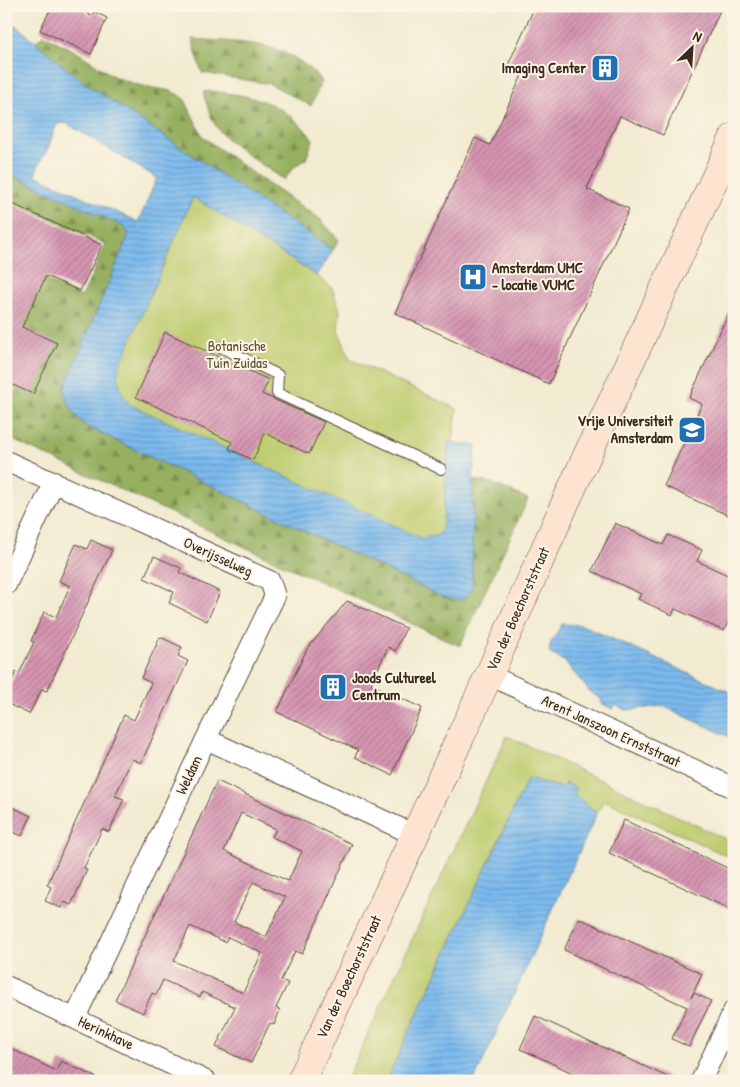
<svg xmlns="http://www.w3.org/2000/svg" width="740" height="1087" font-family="'Patrick Hand',sans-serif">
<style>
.green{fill:#bdcc6e;stroke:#7c7b46}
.forest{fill:url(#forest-firs);stroke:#686d40}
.water{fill:url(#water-rules);stroke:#5a7286;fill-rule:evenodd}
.building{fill:url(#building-hatch);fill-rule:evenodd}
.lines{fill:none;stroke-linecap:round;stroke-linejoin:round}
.lane-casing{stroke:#564739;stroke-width:12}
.street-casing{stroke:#564739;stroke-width:22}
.secondary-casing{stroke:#564739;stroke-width:29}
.lane{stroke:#fff;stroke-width:10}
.street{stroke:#fff;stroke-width:20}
.secondary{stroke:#fde4d1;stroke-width:28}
.labels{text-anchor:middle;stroke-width:4;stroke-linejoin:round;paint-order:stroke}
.poi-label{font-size:15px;font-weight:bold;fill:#3b2a1e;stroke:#fcf5e5;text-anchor:end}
.park-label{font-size:15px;fill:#5c5232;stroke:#fcf5e5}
.street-label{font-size:15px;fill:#3b2a1e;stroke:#fcf5e5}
</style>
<defs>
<pattern id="forest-firs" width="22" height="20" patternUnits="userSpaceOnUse" patternTransform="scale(1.25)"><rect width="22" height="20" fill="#96b061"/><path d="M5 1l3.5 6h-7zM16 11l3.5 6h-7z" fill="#7c8f4f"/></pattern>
<pattern id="water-rules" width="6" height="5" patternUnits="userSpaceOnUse" patternTransform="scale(1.25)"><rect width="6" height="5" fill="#7abaee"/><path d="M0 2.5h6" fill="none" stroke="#6597c0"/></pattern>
<pattern id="building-hatch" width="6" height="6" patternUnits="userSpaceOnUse" patternTransform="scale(1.25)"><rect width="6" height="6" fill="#d695b2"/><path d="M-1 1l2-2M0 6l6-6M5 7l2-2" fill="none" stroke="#af7a90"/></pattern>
</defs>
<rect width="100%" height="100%" fill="#fcf5e5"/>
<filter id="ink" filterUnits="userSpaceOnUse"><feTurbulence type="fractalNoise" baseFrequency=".02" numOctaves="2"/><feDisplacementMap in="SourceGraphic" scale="10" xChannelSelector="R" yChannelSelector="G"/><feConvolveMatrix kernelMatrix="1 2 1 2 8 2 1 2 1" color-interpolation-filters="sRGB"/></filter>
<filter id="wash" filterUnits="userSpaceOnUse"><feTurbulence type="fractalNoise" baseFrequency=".0096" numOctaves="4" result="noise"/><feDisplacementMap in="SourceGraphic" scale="20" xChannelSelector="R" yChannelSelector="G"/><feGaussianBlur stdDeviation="1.12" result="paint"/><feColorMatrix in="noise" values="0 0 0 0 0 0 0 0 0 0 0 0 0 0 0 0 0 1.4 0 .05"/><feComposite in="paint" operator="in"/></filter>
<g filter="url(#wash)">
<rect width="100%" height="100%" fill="#f2ebd1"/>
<path class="green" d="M193,197L317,276L332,288L340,310L338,330L350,359L457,409L450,466L459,544L428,558L99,404Z
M507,736L734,843V859L604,800L597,813L574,794L576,788L565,783L562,788L528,778L386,1081H346Z"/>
<path class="forest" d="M44,35L80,54L115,77L138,85L171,91L184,98L203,137L278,191L319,218L339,240L333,250L79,79L35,42Z
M192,39C229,42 275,40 305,65C311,69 317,76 322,81L311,106L270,84L202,73Z
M210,91C254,96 285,101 313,140L306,159L293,168L284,180C267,167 230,146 218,129C211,120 208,107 204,96V92Z
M6,172L124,226L129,234L64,389L88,427L443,597L454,601L472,587L473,480L492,483L528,499L460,646L6,437V381L16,326L39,277L82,297L106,244L6,198Z"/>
<path class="water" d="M6,21L18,27L79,79L333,250L317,276L193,197L118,370C118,381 122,398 131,405L421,538L437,536L441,531L443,523L448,442L476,445L473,480L472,587C467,602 457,601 443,597L88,427C73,415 69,407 64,389L129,234L123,226L6,172ZM66,123L157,178L138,222L35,175C38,164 44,156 49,146C53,136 51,134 58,124Z
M562,624L582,625L734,694V739L663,706L626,710L615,705L613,709L600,703L602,699L592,694L564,661L549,653L551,642Z
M528,778L562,788L565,783L576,788L574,794L597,813L474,1081H386Z"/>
<g id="blocks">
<path class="building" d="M52,6H82L90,16L95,12L107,18L91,54L40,30Z
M535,6H722L663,135L620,116L603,153L587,189L629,209L549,384L395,313L475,138L490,145L524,71L508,65Z
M6,201L102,245L80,291L46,276L22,327L57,343L33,394L6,382Z
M734,302V518L664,486L702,404L689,398Z
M165,332L269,380L262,394L324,422L309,454L265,433L253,460L229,449L232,442L136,397Z
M615,523L663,545L668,535L702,550L697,561L734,578V609L724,631L675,609L672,615L638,599L641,594L592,571Z
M91,540L112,550L47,691L42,689L29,714L6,703V694L16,672L19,674L34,642L31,641L44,612L56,617L70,586L59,581L76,544L87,549Z
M154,556L181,568L179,572L220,592L207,621L169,603L174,592L144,578Z
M347,601L406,628L395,651L388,647L371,684L422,708L392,775L355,757L358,750L277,712L307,649Z
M160,637L182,647L178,656L188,661L141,763L132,759L115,796L124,799L109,832L102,829L84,868L87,870L71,905L64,902L61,908L45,901L51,887L47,885L124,715L134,720L151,683L141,678Z
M217,781L352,844L302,954L295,951L281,980L288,983L276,1008L280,1010L274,1025L270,1023L251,1063L216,1047L235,1007L202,992L200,997L163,980L156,995L152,993L143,1013L115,1000ZM241,813L276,829L272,837L302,851L288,881L224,851ZM253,882L285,897L266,937L234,922ZM190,926L225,942L228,937L262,953L243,993L174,961Z
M6,804L31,816L22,836L6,829Z
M624,820L734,871V911L609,853Z
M579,918L702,974L691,998L694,993L711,1001L689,1047L672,1039L687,1007L564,950Z
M535,1016L633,1061L676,1081H589L545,1060L520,1049Z
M6,1046L56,1071L61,1061L104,1081H6Z"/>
</g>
</g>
<g filter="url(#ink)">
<use href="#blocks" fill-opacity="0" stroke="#564739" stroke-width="1"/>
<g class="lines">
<defs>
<path id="lane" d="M221,347L278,375L277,393L441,469"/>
<path id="street" d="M6,461L270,581L275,596L206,739L75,1018
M6,585L54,482
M489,675L734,788
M206,739L415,835
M6,986L206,1081
M701,1081L734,1010"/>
<path id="secondary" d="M301,1081L489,675L567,499L734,137"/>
</defs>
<use href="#lane" class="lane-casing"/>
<use href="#street" class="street-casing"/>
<use href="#secondary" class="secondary-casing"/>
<use href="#lane" class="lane"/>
<use href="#street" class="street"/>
<use href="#secondary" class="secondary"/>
</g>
</g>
<defs>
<symbol id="building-square" viewBox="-11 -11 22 22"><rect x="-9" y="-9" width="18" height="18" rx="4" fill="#1f6fb2" stroke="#fcf5e5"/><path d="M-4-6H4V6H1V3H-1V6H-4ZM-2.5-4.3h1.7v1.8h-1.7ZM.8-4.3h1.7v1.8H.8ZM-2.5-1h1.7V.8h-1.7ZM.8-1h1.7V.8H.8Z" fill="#fff"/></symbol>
<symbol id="hospital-square" viewBox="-11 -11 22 22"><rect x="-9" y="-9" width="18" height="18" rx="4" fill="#1f6fb2" stroke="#fcf5e5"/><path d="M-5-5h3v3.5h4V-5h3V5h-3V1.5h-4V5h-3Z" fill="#fff"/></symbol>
<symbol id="university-square" viewBox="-11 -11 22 22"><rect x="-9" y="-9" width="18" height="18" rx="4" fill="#1f6fb2" stroke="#fcf5e5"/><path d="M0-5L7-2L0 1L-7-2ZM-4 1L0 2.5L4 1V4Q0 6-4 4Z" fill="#fff"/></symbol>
</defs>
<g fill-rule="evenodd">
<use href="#building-square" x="589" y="52" width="32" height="32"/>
<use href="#hospital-square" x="457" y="261" width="32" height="32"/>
<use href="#university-square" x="676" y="414" width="32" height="32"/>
<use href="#building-square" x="317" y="671" width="32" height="32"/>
</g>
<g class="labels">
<g class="poi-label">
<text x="586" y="73">Imaging Center</text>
<text x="492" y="273" text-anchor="start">Amsterdam UMC<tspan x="492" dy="17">- locatie VUMC</tspan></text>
<text x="673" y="426">Vrije Universiteit<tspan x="673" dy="17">Amsterdam</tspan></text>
<text x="352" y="683" text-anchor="start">Joods Cultureel<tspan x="352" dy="17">Centrum</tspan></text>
</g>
<g class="park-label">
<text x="237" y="351">Botanische<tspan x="237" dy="17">Tuin Zuidas</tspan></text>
</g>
<g class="street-label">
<text transform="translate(218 557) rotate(25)" y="5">Overijsselweg</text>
<text transform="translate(518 609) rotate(-66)" y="5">Van der Boechorststraat</text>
<text transform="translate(611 731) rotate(25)" y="5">Arent Janszoon Ernststraat</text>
<text transform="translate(189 775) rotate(-65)" y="5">Weldam</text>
<text transform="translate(349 977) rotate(-65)" y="5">Van der Boechorststraat</text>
<text transform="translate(106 1033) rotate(25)" y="5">Herinkhave</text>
</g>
</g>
<rect width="740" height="1087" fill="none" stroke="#fcf5e5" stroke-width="25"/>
<g transform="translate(692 48) rotate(25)" stroke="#fcf5e5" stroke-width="4" paint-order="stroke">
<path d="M0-4L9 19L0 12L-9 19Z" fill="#3b2a1e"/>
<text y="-8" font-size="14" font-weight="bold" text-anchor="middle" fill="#3b2a1e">N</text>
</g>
</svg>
